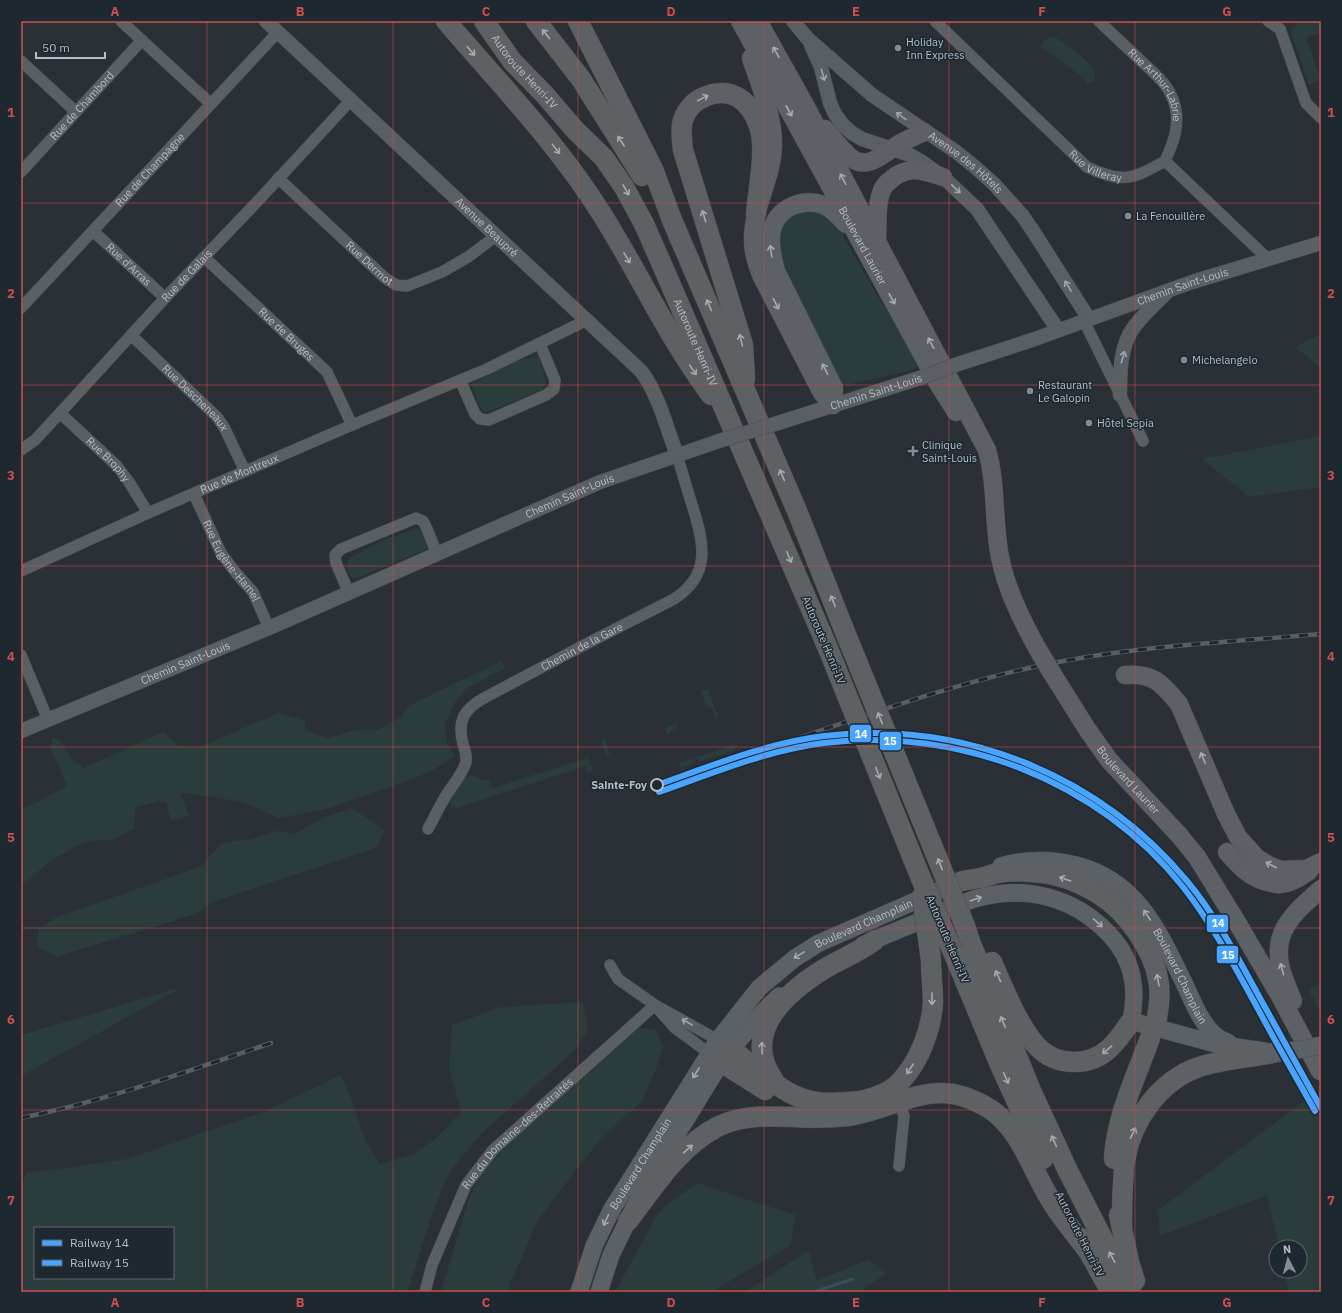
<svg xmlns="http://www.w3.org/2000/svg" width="1342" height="1313" font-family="'IBM Plex Sans',sans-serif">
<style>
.green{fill:#2a3d3c;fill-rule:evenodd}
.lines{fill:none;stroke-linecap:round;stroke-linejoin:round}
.stream{stroke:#394d5c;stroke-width:3}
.minor-casing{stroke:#484c50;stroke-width:12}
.tertiary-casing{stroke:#484c50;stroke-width:15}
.primary-casing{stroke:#484d52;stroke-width:18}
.trunk-casing{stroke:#474c51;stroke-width:19}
.motorway-casing{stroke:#474c51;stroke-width:21}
.minor{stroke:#5a5f64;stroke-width:11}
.tertiary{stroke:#5a5f64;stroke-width:14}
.primary{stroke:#5c6166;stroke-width:17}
.trunk{stroke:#5d6165;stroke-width:18}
.motorway{stroke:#5e6164;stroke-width:20}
.rail-casing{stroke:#595e61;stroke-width:4.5}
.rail{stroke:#1e2830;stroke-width:3;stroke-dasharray:9;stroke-linecap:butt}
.tertiary-bridge-casing{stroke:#484c50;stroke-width:15;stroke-linecap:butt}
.primary-bridge-casing{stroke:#484d52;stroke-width:18;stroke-linecap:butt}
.trunk-bridge-casing{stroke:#474c51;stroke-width:19;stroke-linecap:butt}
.motorway-bridge-casing{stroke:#474c51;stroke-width:21;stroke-linecap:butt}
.tertiary-bridge{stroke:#5a5f64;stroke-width:14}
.primary-bridge{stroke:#5c6166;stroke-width:17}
.trunk-bridge{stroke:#5d6165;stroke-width:18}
.motorway-bridge{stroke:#5e6164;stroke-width:20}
.rail-1-casing{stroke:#1e2830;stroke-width:9}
.rail-2-casing{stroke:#1e2830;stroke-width:9}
.rail-1{stroke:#48a4fd;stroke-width:6}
.rail-2{stroke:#48a4fd;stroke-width:6}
.oneway{stroke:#a3abb2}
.oneway2{stroke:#a3abb3}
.oneway3{stroke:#9ea6ae}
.oneway4{stroke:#a2abb3}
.grid{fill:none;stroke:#ce4e50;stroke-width:1;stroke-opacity:0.55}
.poi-dot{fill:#848c93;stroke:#1e2830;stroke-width:1.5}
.stop-dot{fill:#1e2830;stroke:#b4bec6;stroke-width:2}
.labels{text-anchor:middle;stroke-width:3;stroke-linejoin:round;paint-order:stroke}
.poi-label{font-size:11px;fill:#b4bec6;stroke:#1e2830;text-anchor:start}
.street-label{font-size:11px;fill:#b4bec6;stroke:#1e2830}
.stop-label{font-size:11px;font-weight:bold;fill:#b4bec6;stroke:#1e2830;text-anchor:end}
.line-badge{stroke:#1e2830;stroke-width:1.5}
.badge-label{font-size:11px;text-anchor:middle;font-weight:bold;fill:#fff}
.neatline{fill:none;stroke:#ce4e50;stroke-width:1.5}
.grid-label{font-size:13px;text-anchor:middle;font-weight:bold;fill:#ce4e50}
</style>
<rect width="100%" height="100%" fill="#2a3035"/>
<path class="green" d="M1300,21H1321L1320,24L1321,32L1306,37L1318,74H1321V79L1309,85L1291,32L1292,28Z
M1055,37L1085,59L1095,73L1094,81L1088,84L1081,76L1040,46L1046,39Z
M812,207L834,220L872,287L922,365L904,372L850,384H844L843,385L840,383L776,255L782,221L789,214Z
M1321,334V368L1295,347Z
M539,357L546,382L541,390L485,413L481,408L471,384L519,360Z
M1321,436V487L1249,497L1202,459Z
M418,528L423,534L428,549L357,578H352C348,571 344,565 350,558L380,541Z
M501,661L505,668L467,688L455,702L445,724L447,743L455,756L430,772L390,787L323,810L279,818L243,802L206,796L180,793L189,816L171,821L166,803L160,801L135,808L134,828L115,839L84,842L49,862L21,886V809L38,802L58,790L67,786L51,749L52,737L60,740L71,759L84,768L163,732L177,745L196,748L279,713L306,721L305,730L327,738L357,730H378L401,717L408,706Z
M708,689L718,717L716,718L712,709L705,704L701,691Z
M674,717H675L677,727L667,735L665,728L676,724Z
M605,739L610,754L606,755L601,741Z
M734,745L736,750L698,762L697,757Z
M585,750L593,770L588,772L586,766L457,808L453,807L450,803L451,797L465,777L472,775L482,780H489L493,788L587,758Z
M694,758L696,763L680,768L679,763Z
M352,808L386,831L375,848L215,901L195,914L56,957L37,946L39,928L57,917L200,867L222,843L251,839L276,831L295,834L324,817Z
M1321,985V1012L1308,989Z
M182,987L21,1076V1035Z
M583,1002L588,1030L574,1051L483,1132L450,1171L437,1201L407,1292H21V1183L27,1172L74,1167L127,1159L266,1111L341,1075L352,1100L364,1138L380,1164L414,1154L434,1140L461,1112L449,1067L452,1025L501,1007ZM35,1228H173V1278H35Z
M638,1028L656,1029L663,1047L656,1069L641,1102L601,1138L538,1220L510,1284L509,1292H441L468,1201L481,1174L506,1147Z
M1310,1097L1321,1117V1292H1289L1284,1271H1300V1247H1279L1267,1195L1160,1236L1158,1210Z
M697,1183L795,1215L791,1245L711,1292H615L659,1211Z
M809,1250L816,1280L869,1260L886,1273L860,1292H745Z"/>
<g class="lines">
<path class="stream" d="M813,1292L853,1279"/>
<defs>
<g id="minor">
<path d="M121,21L211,104"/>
<path id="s1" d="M935,21L1087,167C1122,184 1133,179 1165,161"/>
<path id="s2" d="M1099,21C1113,35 1128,48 1142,62C1151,70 1163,80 1169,91C1183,115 1176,138 1165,161"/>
<path d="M1268,21L1280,29"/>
<path d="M1280,29L1306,103L1321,118"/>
<path d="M21,61L76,112"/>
<path d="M1165,161L1268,259"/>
<path id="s3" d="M21,172L142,40"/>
<path id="s4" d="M278,178L385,278L396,285L407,286L442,272L468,257L496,236"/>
<path id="s5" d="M93,231L165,298"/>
<path id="s6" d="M204,257L327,372L352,425"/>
<path id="s7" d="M21,308L278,32"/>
<path d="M1084,321L1143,441"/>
<path id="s8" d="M131,335L217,417L224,427L245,471"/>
<path d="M460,380L475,414L480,419L489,420L546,395L554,389L555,380L540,344"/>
<path id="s9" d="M60,413L117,466L129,482L148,513"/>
<path id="s10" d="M21,450L35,440L60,413L165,298L255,204L351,100"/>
<path id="s11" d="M194,494L221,553L236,573L253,592L269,628"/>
<path id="s12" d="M21,571L148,513L352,425L487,369L587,320"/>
<path d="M349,593L336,563L335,555L341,549L416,518L423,521L427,529L437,554"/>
<path d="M21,655L48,720"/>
<path id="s13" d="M428,829C434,818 440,805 447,794C453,785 461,775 465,765C468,758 465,751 463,744C457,721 464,709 484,698L586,644L674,599C712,575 704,542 692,505C687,488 682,472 677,455"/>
<path d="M610,965L618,979L655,1005L718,1040"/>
<path d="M659,1010L675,1028L709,1053"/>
<path d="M898,1098L904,1116L899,1166"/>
<path id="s14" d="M425,1292L432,1265L466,1185L493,1150L655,1005"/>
</g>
<g id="tertiary">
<path id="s15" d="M266,21L641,371C658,393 667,429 677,455"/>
<path id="s16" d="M793,21L808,39L872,95L955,151L975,167L994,184L1022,215L1033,231L1089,319"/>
<path d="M811,45L821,67L830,103L835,114L843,125L852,133L862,139L910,155L922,162L943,177L977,209L1058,330"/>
<path id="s17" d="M952,366L1032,340L1192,282L1321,243"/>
<path d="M1120,395C1120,375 1120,353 1129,335C1135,322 1156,303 1166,293"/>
<path id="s18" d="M778,423L926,376"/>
<path id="s19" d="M21,731L269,628L600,482L719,441"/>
</g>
<g id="primary">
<path id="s20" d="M1001,866C1025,859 1052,859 1076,865C1139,881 1160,934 1186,987C1193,1002 1202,1025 1216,1036C1220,1039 1225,1041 1229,1043"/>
<path d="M863,945C885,935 908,926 930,917C946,911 962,902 978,898C1026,885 1074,897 1109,934C1133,959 1138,988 1131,1021L1216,1044L1264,1051"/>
<path id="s21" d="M579,1292L594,1246L612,1209L718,1040L759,988L795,958L819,943L961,881"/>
<path d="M599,1292L611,1255L652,1171L685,1121L721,1062L759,1016L779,996"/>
</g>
<g id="trunk">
<path id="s22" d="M740,21L939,385L956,412"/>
<path d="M758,21L805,105L987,450C997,486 993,522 1000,557C1006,589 1022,620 1037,648"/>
<path d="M751,58C760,86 773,114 773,144C773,177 752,208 753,241C753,254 757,265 762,277L822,393L833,405"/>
<path d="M825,129C833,138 841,149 850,157C867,172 884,153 899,144C907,139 916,136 924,132"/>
<path d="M877,241C878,226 875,196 886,184C888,182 891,180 893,178C899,173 905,171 913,170C923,170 934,174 943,177"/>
<path d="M833,405L834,388L776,271C769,246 765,219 792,206C802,202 813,201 823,205C832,208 839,217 846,224"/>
<path d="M1125,675C1153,673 1162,683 1179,704L1226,814L1238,837L1257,858L1270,866L1281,870L1306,869L1321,862"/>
<path id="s23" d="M1055,678L1087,729L1109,760L1179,835L1197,857L1238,924L1280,996L1320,1071"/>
<path d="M1227,852C1240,867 1252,880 1272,883C1275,884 1278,885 1281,884C1292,883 1300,877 1309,871"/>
<path d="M1293,1001C1289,990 1284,980 1281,969C1271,931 1295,912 1321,889"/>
</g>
<g id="motorway">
<path d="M446,21C500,84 559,145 603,216C640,275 669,339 711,395"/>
<path id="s24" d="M484,21L512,61L545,95L575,130L604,158L624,187L644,224L663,267L827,646"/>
<path d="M536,21L581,79L642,176"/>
<path d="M578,21L653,169L672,220L797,511L847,637"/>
<path d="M745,379L743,345L683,150C682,141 680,130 683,120C686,111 693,102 702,98C729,85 750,99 759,126C767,150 758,188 756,214"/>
<path d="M962,881C968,880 974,879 980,878C986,877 992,874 998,873C1009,871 1020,871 1031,872C1055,873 1080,882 1100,895C1126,911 1153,949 1158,979C1161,992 1159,1005 1157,1018"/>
<path d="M965,926L971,944L1032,1093L1068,1171L1130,1292"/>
<path d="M953,952L1000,1065L1043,1159"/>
<path d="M992,962C1003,987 1021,1033 1041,1050C1051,1059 1062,1062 1075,1062C1103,1062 1117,1042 1131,1021"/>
<path d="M731,1049C751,1064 778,1090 801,1098C815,1104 833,1103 849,1102C867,1101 889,1094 901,1081C920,1060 931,1030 933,1003C933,989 931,974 931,960"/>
<path d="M721,1062L765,1090"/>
<path d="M773,1079C740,1032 787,992 824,969C841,959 859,952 875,940"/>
<path d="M1114,1159C1116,1117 1136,1077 1150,1038"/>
<path d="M1119,1215L1129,1262L1135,1281"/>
<path d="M628,1221C654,1187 679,1146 719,1126C743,1115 768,1116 793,1117C811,1118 830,1118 848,1116C880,1112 909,1093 942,1093C959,1093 975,1100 990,1109C1021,1130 1031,1168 1050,1199C1060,1217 1075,1233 1087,1250"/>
<path d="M1122,1227C1122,1212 1122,1198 1123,1184C1124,1176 1123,1168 1125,1160C1132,1120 1159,1081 1199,1067C1224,1059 1251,1058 1277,1052"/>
<path d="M1081,1238L1111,1292"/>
</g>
</defs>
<use href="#minor" class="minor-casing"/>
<use href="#tertiary" class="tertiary-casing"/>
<use href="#primary" class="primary-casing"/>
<use href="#trunk" class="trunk-casing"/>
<use href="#motorway" class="motorway-casing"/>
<use href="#minor" class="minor"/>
<use href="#tertiary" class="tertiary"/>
<use href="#primary" class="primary"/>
<use href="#trunk" class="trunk"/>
<use href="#motorway" class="motorway"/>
<defs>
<path id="rail" d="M756,752C852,721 948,684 1048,664C1137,646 1230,642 1321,634
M21,1118C106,1101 188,1071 271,1043"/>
</defs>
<use href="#rail" class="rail-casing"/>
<use href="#rail" class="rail"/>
<defs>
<path id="tertiary-bridge" d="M926,376L952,366
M719,441L778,423"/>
<path id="primary-bridge" d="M1277,1052L1306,1049L1321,1045"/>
<path id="trunk-bridge" d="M1037,648L1055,678"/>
<path id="motorway-bridge" d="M847,637L965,926
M827,646L920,876L953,952
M922,896L931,960"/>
</defs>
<use href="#tertiary-bridge" class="tertiary-bridge-casing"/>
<use href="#primary-bridge" class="primary-bridge-casing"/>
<use href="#trunk-bridge" class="trunk-bridge-casing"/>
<use href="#motorway-bridge" class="motorway-bridge-casing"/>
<use href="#tertiary-bridge" class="tertiary-bridge"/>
<use href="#primary-bridge" class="primary-bridge"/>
<use href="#trunk-bridge" class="trunk-bridge"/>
<use href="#motorway-bridge" class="motorway-bridge"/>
<defs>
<path id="rail-1" d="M657,785C711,766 767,743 824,736C962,719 1099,775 1187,881C1217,917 1239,960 1261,1000C1281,1036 1301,1072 1321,1108"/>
<path id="rail-2" d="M659,792C713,773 768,750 824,743C958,726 1099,781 1183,887C1212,924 1235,967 1258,1009C1276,1043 1296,1077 1315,1111"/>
</defs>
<use href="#rail-1" class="rail-1-casing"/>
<use href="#rail-2" class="rail-2-casing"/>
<use href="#rail-1" class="rail-1"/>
<use href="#rail-2" class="rail-2"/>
</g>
<defs><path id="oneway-shaft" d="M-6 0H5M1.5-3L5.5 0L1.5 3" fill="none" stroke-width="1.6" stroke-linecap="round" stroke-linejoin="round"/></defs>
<g class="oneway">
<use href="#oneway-shaft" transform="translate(546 34) rotate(-128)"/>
<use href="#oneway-shaft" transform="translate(471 51) rotate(49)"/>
<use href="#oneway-shaft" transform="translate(703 98) rotate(-28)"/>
<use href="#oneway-shaft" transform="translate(621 141) rotate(-123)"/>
<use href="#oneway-shaft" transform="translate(556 149) rotate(51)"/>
<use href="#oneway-shaft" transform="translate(626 190) rotate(60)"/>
<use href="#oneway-shaft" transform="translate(704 216) rotate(-107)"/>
<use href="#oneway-shaft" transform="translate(627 258) rotate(60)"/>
<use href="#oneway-shaft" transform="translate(709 305) rotate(-113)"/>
<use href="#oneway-shaft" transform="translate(741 340) rotate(-104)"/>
<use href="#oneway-shaft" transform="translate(693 370) rotate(56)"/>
<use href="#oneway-shaft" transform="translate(782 475) rotate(-113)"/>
<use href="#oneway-shaft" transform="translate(789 557) rotate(67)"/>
<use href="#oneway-shaft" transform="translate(833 601) rotate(-112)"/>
<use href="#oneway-shaft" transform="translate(880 718) rotate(-112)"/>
<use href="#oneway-shaft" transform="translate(878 773) rotate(68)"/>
<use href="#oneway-shaft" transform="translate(940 864) rotate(-112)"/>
<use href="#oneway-shaft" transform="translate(1065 879) rotate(-161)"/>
<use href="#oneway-shaft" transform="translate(998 976) rotate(-115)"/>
<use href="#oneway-shaft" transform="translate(1158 980) rotate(-100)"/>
<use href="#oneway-shaft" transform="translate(932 999) rotate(90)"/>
<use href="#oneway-shaft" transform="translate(1003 1022) rotate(-113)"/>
<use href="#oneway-shaft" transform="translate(762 1048) rotate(-91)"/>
<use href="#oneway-shaft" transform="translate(1107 1050) rotate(141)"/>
<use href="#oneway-shaft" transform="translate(910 1069) rotate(124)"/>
<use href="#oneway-shaft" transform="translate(1006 1078) rotate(66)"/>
<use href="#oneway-shaft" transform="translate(1133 1133) rotate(-64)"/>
<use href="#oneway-shaft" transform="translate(1054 1141) rotate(-114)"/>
<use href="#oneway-shaft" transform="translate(688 1149) rotate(-41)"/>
<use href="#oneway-shaft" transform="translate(1112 1257) rotate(-118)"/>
</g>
<g class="oneway2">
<use href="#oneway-shaft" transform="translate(776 52) rotate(-119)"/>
<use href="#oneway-shaft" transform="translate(789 111) rotate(61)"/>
<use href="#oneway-shaft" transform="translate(843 179) rotate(-118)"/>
<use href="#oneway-shaft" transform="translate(771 251) rotate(-98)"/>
<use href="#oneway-shaft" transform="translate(892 299) rotate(61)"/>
<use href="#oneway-shaft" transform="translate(776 304) rotate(63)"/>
<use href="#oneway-shaft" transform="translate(931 343) rotate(-118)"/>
<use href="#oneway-shaft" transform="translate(825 369) rotate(-117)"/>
<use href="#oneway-shaft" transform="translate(1203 758) rotate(-113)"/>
<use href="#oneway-shaft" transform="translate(1271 865) rotate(-153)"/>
<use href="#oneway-shaft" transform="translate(1282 969) rotate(-106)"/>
</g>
<g class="oneway3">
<use href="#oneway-shaft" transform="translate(823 75) rotate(74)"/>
<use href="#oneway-shaft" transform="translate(901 116) rotate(-145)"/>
<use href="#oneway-shaft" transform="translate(956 189) rotate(44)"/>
<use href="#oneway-shaft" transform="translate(1068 286) rotate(-122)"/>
<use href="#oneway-shaft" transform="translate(1123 357) rotate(-74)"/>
<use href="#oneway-shaft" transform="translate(687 1022) rotate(-150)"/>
</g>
<g class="oneway4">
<use href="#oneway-shaft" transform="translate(976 899) rotate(-18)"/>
<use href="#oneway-shaft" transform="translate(1147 915) rotate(-124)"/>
<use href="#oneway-shaft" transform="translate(1098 923) rotate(43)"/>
<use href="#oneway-shaft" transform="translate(799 955) rotate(148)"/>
<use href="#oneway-shaft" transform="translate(696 1073) rotate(122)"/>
<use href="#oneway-shaft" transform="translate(606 1220) rotate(115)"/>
</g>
<path class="grid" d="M207,21V1292M393,21V1292M578,21V1292M764,21V1292M949,21V1292M1135,21V1292M21,203H1321M21,385H1321M21,566H1321M21,747H1321M21,928H1321M21,1110H1321"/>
<g class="poi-dot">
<circle cx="898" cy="48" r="4"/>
<circle cx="1128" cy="216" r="4"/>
<circle cx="1184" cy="360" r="4"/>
<circle cx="1030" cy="391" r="4"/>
<circle cx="1089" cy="423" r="4"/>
<path d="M911 445h4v4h4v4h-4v4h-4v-4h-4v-4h4z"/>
</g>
<circle class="stop-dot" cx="657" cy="785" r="6"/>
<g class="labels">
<g class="poi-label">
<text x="906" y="46">Holiday<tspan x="906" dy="13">Inn Express</tspan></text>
<text x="1136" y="220">La Fenouillère</text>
<text x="1192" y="364">Michelangelo</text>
<text x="1038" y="389">Restaurant<tspan x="1038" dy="13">Le Galopin</tspan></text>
<text x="1097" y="427">Hôtel Sepia</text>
<text x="922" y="449">Clinique<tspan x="922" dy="13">Saint-Louis</tspan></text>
</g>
<g class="street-label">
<text dy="4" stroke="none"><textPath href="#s24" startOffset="65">Autoroute Henri-IV</textPath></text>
<text dy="4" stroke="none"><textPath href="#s2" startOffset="87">Rue Arthur-Labrie</textPath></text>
<text dy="4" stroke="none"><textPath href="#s3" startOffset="90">Rue de Chambord</textPath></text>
<text dy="4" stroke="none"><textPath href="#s1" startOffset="218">Rue Villeray</textPath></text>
<text dy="4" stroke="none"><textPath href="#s16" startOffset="224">Avenue des Hôtels</textPath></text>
<text dy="4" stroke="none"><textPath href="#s7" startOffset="189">Rue de Champagne</textPath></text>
<text dy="4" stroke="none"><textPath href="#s15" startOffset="302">Avenue Beaupré</textPath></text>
<text dy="4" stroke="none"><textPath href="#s22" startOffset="256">Boulevard Laurier</textPath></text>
<text dy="4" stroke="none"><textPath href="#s4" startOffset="125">Rue Dermot</textPath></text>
<text dy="4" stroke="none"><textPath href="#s5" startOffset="49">Rue d'Arras</textPath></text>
<text dy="4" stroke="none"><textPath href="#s10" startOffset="241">Rue de Galais</textPath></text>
<text dy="4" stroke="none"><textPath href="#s17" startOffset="244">Chemin Saint-Louis</textPath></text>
<text dy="4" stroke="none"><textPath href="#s6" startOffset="113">Rue de Bruges</textPath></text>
<text dy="4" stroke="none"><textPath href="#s24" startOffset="389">Autoroute Henri-IV</textPath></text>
<text dy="4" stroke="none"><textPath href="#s18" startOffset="103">Chemin Saint-Louis</textPath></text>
<text dy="4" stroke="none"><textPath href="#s8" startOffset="90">Rue Descheneaux</textPath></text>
<text dy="4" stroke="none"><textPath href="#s9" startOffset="67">Rue Brophy</textPath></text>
<text dy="4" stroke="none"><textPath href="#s12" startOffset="239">Rue de Montreux</textPath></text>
<text dy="4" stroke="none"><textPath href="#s19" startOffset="597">Chemin Saint-Louis</textPath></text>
<text dy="4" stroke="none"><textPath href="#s11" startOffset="77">Rue Eugène-Hamel</textPath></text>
<text transform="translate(824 640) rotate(67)" y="4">Autoroute Henri-IV</text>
<text dy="4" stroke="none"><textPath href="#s13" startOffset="262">Chemin de la Gare</textPath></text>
<text dy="4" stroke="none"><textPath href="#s19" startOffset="178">Chemin Saint-Louis</textPath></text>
<text dy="4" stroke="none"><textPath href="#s23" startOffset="126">Boulevard Laurier</textPath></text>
<text dy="4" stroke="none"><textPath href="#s21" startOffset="479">Boulevard Champlain</textPath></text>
<text transform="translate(948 939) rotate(67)" y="4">Autoroute Henri-IV</text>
<text dy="4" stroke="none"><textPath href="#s20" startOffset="234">Boulevard Champlain</textPath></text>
<text dy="4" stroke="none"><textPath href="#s14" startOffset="188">Rue du Domaine-des-Retraités</textPath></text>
<text dy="4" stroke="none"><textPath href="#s21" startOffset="143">Boulevard Champlain</textPath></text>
<text transform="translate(1080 1234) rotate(63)" y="4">Autoroute Henri-IV</text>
</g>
<g class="stop-label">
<text x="647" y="789">Sainte-Foy</text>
</g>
</g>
<g class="line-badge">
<rect x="849" y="724" width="23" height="19" rx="4" fill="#48a4fd"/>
<rect x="879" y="731" width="23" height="20" rx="4" fill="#48a4fd"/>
<rect x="1206" y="914" width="23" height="19" rx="4" fill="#48a4fd"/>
<rect x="1216" y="945" width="23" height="19" rx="4" fill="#48a4fd"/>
</g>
<g class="badge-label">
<text x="861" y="738">14</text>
<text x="890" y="745">15</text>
<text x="1218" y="927">14</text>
<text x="1228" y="959">15</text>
</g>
<rect width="1342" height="1313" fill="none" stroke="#1e2830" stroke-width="44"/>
<rect x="34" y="1227" width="140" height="52" fill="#1e2830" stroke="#5a646c"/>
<rect x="42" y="1240" width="20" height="6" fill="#48a4fd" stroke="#5a646c"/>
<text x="70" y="1247" font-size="12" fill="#b4bec6">Railway 14</text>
<rect x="42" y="1260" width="20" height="6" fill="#48a4fd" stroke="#5a646c"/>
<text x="70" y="1267" font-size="12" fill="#b4bec6">Railway 15</text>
<g transform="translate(1288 1259) rotate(354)"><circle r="19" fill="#1e2830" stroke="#5a646c"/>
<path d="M0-3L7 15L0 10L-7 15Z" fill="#848c93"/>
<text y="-6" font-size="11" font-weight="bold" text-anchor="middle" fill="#b4bec6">N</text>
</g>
<path d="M36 52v6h69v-6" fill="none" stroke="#b4bec6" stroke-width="2"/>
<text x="42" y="52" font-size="12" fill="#b4bec6" stroke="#1e2830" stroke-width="3" paint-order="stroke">50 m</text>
<rect x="22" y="22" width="1298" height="1269" class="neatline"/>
<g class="grid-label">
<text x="115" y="16">A</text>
<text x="300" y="16">B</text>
<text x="486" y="16">C</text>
<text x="671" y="16">D</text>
<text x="856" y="16">E</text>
<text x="1042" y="16">F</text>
<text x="1227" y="16">G</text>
<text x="11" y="117">1</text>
<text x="1331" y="117">1</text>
<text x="11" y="298">2</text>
<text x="1331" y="298">2</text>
<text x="11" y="480">3</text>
<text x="1331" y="480">3</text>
<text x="11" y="661">4</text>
<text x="1331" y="661">4</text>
<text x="11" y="842">5</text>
<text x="1331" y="842">5</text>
<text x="11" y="1024">6</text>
<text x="1331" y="1024">6</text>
<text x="11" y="1205">7</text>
<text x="1331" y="1205">7</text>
<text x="115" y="1307">A</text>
<text x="300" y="1307">B</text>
<text x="486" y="1307">C</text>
<text x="671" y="1307">D</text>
<text x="856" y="1307">E</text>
<text x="1042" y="1307">F</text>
<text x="1227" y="1307">G</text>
</g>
</svg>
